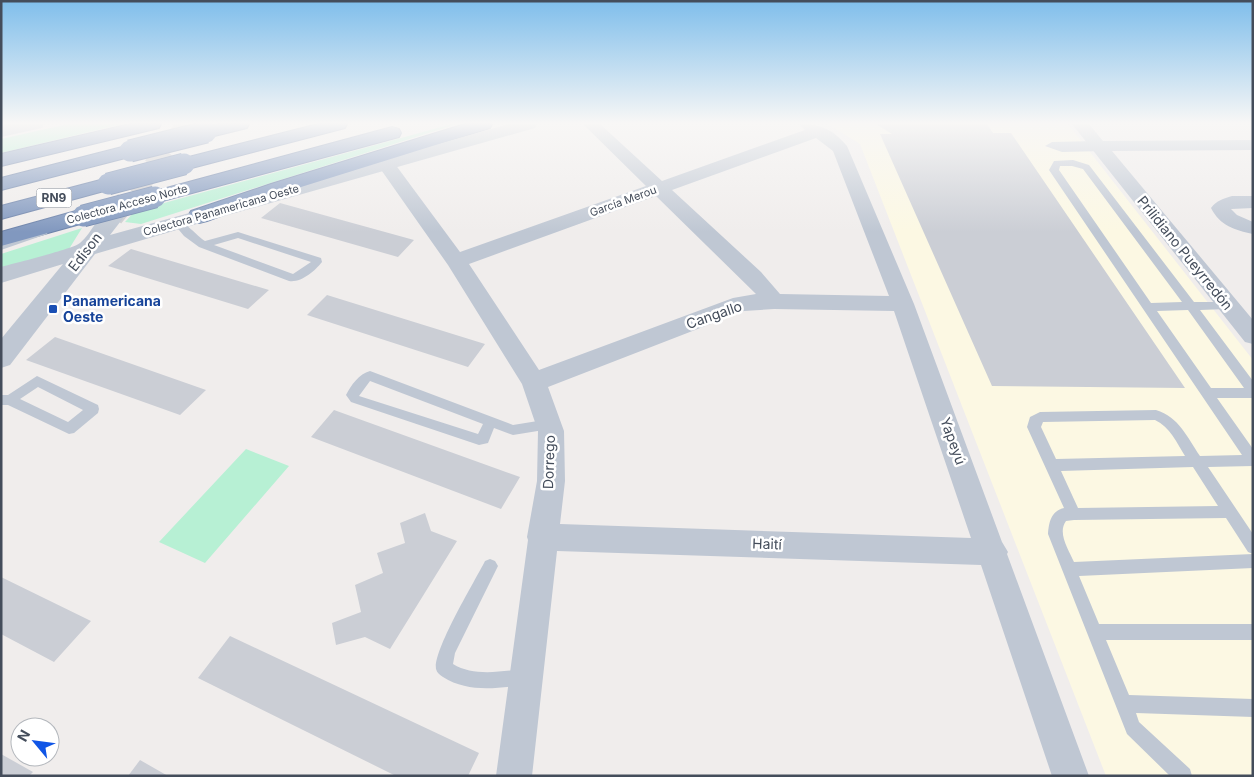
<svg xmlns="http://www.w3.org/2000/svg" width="1254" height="777" font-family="Inter,sans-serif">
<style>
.commercial{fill:#fcf8e3}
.green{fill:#b7f0d4}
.building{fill:#cbced5}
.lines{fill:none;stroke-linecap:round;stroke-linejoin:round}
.tertiary-tunnel{stroke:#cecdcf;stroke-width:21;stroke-dasharray:21 11;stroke-linecap:butt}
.motorway-casing{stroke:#6d83aa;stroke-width:2}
.service{fill:#bfc7d3;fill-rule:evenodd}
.minor{fill:#bfc7d3;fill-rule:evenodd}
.tertiary{fill:#bfc7d3;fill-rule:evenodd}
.motorway{fill:#8198bf;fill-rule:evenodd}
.motorway-bridge-casing{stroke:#6d83aa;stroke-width:23;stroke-linecap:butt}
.motorway-bridge{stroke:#8198bf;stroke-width:21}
.transit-dot{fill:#1a4fb4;stroke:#fff;stroke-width:2}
.labels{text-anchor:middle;stroke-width:5;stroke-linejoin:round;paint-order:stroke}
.far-street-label{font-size:11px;fill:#444d5b;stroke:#fff}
.shield{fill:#fff;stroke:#7c828c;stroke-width:1}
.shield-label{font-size:12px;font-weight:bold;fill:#444d5b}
.street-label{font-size:14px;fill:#444d5b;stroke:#fff}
.transit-label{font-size:14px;font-weight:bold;fill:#164399;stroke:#fff;text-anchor:start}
</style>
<rect width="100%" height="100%" fill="#f0edec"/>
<path class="commercial" d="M828,124H1068L1253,360V776H1106L860,144Z"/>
<path class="green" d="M68,124H122L1,153V139Z
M452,124H457L141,224L125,222L135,211Z
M82,228L69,249L1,269V254Z
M246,449L289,466L205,563L159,542Z"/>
<path class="building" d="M876,124H987L993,133H1011L1185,388L992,386L880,134H892Z
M280,203L414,240L398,257L261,218Z
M131,249L269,290L248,309L108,266Z
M327,295L485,344L468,367L307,315Z
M55,337L206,390L180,415L26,360Z
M334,410L520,477L501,509L311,437Z
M425,513L431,531L457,541L390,649L365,637L336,645L332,623L361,612L355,585L383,573L377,553L405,543L400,523Z
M1,577L91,621L54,662L1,634Z
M230,636L479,753L468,776H396L198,678Z
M1,754L33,772L29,776H1Z
M140,760L168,776H128Z"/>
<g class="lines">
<path class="tertiary-tunnel" d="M113,217L188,124"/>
<defs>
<path id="motorway" d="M130,124H161L159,128L1,166V154Z
M218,124H249L247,128L206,138L199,136L197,132L199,128Z
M318,124H347L345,128L184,170L177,168L174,164L177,160Z
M465,124H492L490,128L285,192L207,221L199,223L191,221L188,216L191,211L271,184Z
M392,127L399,129L401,133L399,137L155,203L148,201L144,197L148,193Z
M130,145L137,147L140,151L137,155L1,190V178Z
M108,178L115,180L118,184L115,188L1,219V206Z
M83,209L91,211L94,216L91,221L1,246V232Z"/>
</defs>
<use href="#motorway" class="motorway-casing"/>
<path class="service" d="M1095,141L1099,144L1096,146L1103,147V151L1062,152L1045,146L1052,142Z
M1073,160L1089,165L1194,302H1231L1233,305L1231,308L1227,309L1200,310L1253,381V398H1217L1253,449V466L1208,467L1253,534V554L1248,552L1226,518L1074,520L1066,521C1057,533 1069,550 1074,562L1253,554V568L1079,576L1099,624H1253V640H1106L1129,695L1253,699V717L1136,713L1139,722L1190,769L1192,776H1170L1127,734L1048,534C1049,522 1051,511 1064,508L1027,427L1030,417L1040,412L1156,410C1179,417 1187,437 1200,456L1242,455L1049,170L1054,161ZM1060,166H1072L1083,169L1182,302L1151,303L1059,170ZM1188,310L1244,388H1211L1157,311ZM1155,420C1170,427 1177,443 1185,456L1056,459L1041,427L1043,422ZM1193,467L1218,506L1078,508L1061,471Z
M178,219C184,221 197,236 205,241L238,232L321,258L322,262C315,271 301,283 289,281L199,247L184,236L174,224L173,222ZM238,238L311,262L293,274L214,245Z
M43,229L48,232L47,234L1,250V243Z
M370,371L513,425L550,419L555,420L557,424L555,428L550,429L513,435L494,428L488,443L479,445L351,402L346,395C351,385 359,374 370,371ZM370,381L483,424L478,434L359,396Z
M37,376L98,405L99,409L98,413L74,433L69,434L8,405H1V395H8ZM38,387L83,410L68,422L20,399Z
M490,559L495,561L498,566L455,653L453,664C474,677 502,671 525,669L531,671L533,677L531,683L525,685C497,688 468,693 443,677C440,675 437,673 436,669C433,650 475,581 485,561Z"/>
<path class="minor" d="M583,124H600L662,181L805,130L799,124C820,124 833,129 847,146L914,304L1002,542L1008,552L1007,554L1089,776H1052L981,565L557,551L532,776H496L528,540L527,537L537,481L538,431L522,384L448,265L377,164L380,160L386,159L392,160L460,252L646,186ZM816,138L833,151L889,296L780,294L761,272L672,190ZM656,196L756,294L733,298L539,370L469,264ZM774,309L894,311L971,538L560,524L565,481L564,431L548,387L744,311Z
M1072,124H1089L1103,141L1253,140V150L1112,151L1253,320V344L1245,342Z
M1232,196H1253V208L1231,209L1237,215L1253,222V234C1235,230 1220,226 1211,208C1217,200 1223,199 1232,196Z"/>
<path class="tertiary" d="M10,124H44L42,128L1,137V125Z
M509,124H537L535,128L207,221L95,254L10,365L1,368V339L63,264L1,283V267C15,263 73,249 80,243C95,231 98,207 121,212L124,217L110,235Z"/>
<use href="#motorway" class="motorway"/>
<defs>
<path id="motorway-bridge" d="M130,151L206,132
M108,184L184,164
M83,216L155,197"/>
</defs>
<use href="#motorway-bridge" class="motorway-bridge-casing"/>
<use href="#motorway-bridge" class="motorway-bridge"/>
</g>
<linearGradient id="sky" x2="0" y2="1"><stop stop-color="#7fbeeb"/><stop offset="0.53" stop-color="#f8f7f6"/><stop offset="1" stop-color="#f8f7f6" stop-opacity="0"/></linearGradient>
<rect width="1254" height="232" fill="url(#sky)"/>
<rect class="transit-dot" x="48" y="304" width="10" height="10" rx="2.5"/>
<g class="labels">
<g class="far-street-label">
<text transform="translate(623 201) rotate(-20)" y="4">García Merou</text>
<text transform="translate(127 204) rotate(-15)" y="4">Colectora Acceso Norte</text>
<text transform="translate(221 210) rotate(-16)" y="4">Colectora Panamericana Oeste</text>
</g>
<rect class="shield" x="36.5" y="188.5" width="35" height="19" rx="4"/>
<g class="shield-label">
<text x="54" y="202">RN9</text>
</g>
<g class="street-label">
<text transform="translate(85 252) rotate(-52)" y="5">Edison</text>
<text transform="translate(1185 253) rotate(51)" y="5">Prilidiano Pueyrredón</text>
<text transform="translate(714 315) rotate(-19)" y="5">Cangallo</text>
<text transform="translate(953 441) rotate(70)" y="5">Yapeyú</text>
<text transform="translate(549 462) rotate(-88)" y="5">Dorrego</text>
<text transform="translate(767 544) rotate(2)" y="5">Haití</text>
</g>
<g class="transit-label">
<text x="63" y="306">Panamericana<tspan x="63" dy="16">Oeste</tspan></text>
</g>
</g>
<rect width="1254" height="777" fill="none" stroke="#444d5b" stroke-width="5"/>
<g transform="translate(35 742) rotate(299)"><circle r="24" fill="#ffffff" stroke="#b4b8bd"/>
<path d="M0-4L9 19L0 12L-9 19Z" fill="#1055e6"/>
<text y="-8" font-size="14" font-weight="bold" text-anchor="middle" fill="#444d5b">N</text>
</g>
</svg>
